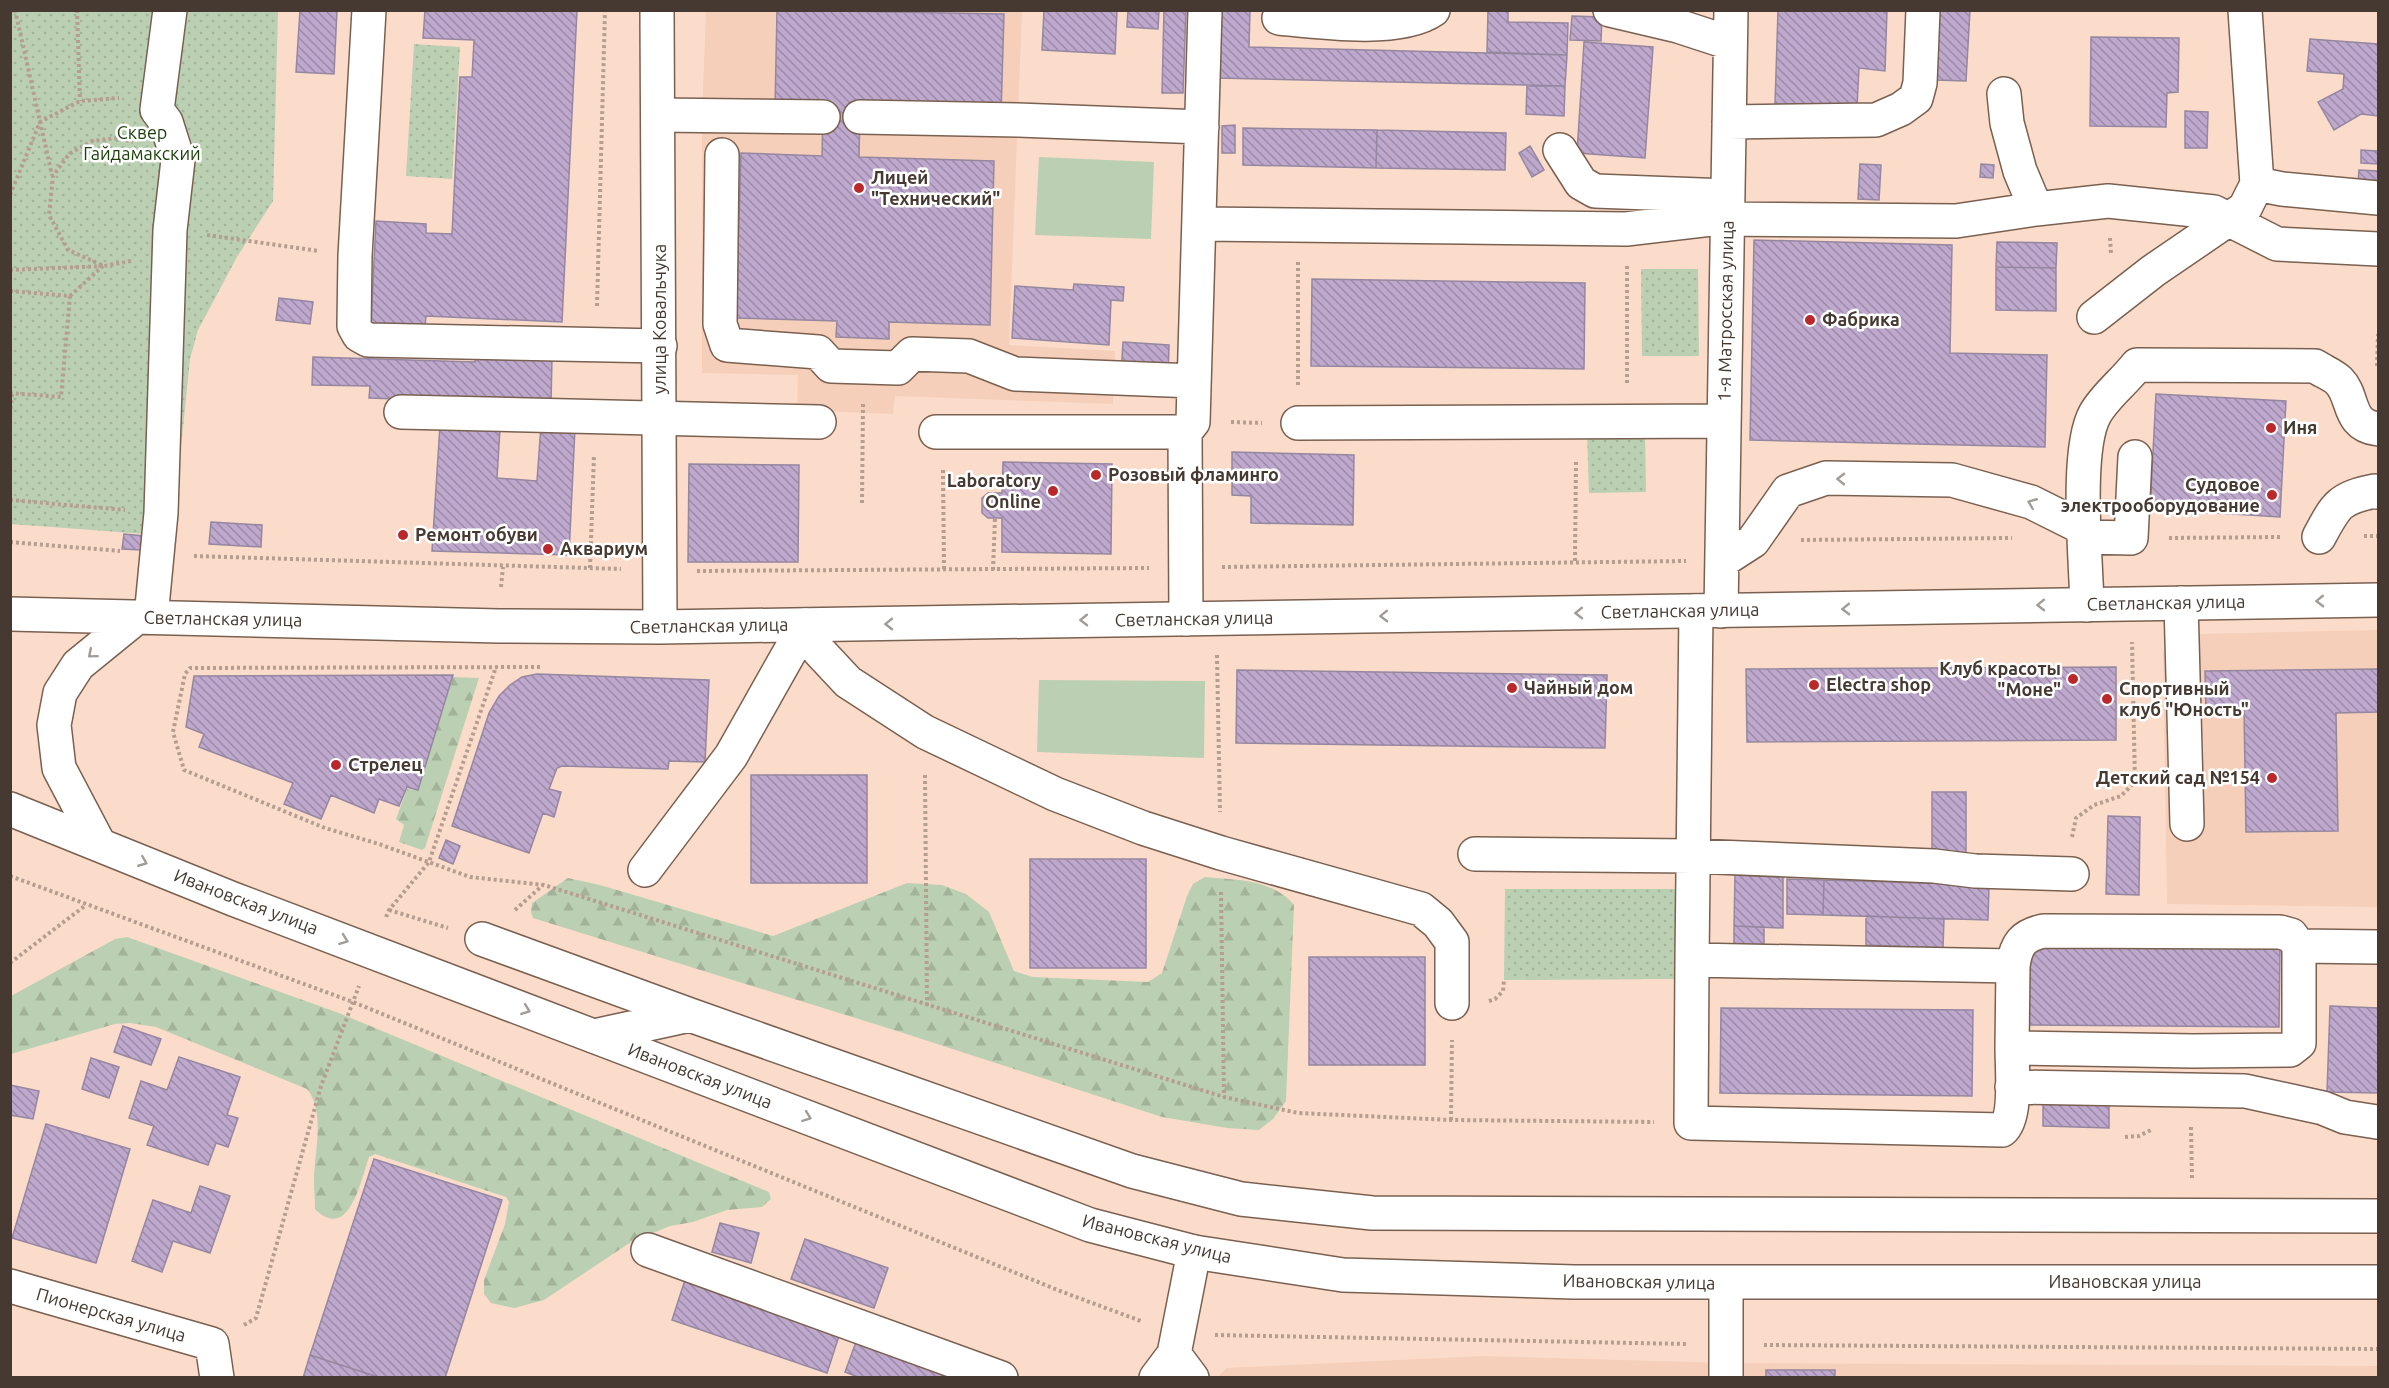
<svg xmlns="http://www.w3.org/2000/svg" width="2389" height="1388" font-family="Ubuntu,sans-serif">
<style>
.built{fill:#f5cfb9}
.forest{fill:url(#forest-firs)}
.park{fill:url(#park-dots)}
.pitch{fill:#bbd0b3}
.building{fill:url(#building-back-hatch);stroke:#9687a1;stroke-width:1.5}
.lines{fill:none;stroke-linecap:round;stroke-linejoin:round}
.minor-casing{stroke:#7a6050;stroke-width:36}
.major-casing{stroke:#7a6050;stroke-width:36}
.path{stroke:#b59d8f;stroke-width:4;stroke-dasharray:3 3;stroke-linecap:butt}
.minor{stroke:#fff;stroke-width:33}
.major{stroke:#fff;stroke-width:33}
.oneway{stroke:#a29c98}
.poi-dot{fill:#b9292c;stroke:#fff;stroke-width:2}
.labels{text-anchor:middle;stroke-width:5;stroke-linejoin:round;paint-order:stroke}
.park-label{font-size:18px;fill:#1d3f0b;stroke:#fff}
.poi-label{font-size:18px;font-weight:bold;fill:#453932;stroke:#fff;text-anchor:start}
.street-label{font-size:18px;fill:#453932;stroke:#fff}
</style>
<defs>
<pattern id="forest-firs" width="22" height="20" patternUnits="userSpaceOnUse" patternTransform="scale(1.5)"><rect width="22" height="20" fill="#bbd0b3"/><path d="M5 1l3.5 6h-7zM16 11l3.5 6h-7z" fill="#a2b39a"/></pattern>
<pattern id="park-dots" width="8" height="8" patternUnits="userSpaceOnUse" patternTransform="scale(1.5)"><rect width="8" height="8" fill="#bbd0b3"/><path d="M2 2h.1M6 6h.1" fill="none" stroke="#a2b39a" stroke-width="1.8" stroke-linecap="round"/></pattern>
<pattern id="building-back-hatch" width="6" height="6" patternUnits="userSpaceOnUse" patternTransform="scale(1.5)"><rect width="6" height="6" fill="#bea8cd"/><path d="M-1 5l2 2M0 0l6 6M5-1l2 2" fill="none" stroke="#9c8aa7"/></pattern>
</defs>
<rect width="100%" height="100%" fill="#fbdcca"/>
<path class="built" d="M706,11H1022L1009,345L1115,351L1113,404L895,396L893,414L797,410L798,375L702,373V116Z
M2378,630V907L2167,904L2163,652L2199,634Z
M1484,1356L1726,1363L2378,1366V1378H1217L1226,1368Z"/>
<path class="forest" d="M453,677L479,678L425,848L422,850L399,842L404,825L396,819L407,789L418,790Z
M1205,877C1237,880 1272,879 1294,905L1286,1101L1273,1119L1259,1130L1227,1128L1162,1117L894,1030L533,918L531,912L532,903L568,878L600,885L773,936L907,883L942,885L966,894L989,912L1014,971L1033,977L1148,982L1162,973L1187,896L1193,884Z
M127,937L339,1013L769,1192L771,1199L762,1207L727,1210L693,1222L670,1226L631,1242L544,1300L514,1308L491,1303L484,1294V1280L505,1224L509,1202L506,1197L375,1154L369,1157C361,1180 349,1243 315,1209C315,1199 314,1190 314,1181C314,1153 326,1113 307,1089L156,1027L130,1023L115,1024L11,1054V996L115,939Z"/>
<path class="park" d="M10,11H278L273,201L237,257L198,330L190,359L172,536L11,524Z
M414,44L460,47L452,179L406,176Z
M1641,269H1698L1699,356H1642Z
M1645,432L1646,492L1589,493L1587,433Z
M1505,889H1675L1676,979L1504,980Z"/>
<path class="pitch" d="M1039,157L1154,162L1151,239L1035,235Z
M1039,680L1205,681L1204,758L1037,752Z"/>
<path class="building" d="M300,10H337L334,74L296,72Z
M425,10H577L562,322L426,316L425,327L371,324L376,221L426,224V233L452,234L460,77H472L474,40L423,38Z
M777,10L1004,14L1001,114L860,110L859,157L994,161L990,325L889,322V339L863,338L836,337L837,321L736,318L741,153L822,156L823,109L775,108Z
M1044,10H1117L1115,54L1042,50Z
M1128,10H1159L1158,29L1127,27Z
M1164,10H1186L1183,93H1162Z
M1218,10H1250L1249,47L1567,55L1565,86L1216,78Z
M1488,10H1508V22L1568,23L1567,55L1487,52Z
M1778,10H1887L1885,71L1859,68L1857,108L1775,104Z
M1939,10H1970L1966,81L1936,80Z
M1572,16L1602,17L1601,41L1570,40Z
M2091,37L2179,38L2178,92L2167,93L2166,127L2090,126Z
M2310,39L2378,44V116L2361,114L2334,130L2318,102L2343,89L2344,74L2307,71Z
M1584,42L1653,47L1645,158L1577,153Z
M1527,86H1565L1564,116L1526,114Z
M2185,111L2208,112L2207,148H2185Z
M1235,125V153H1222V126Z
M1243,128L1377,130L1376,168L1243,165Z
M1377,130L1506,133L1505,170L1376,168Z
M1530,146L1544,170L1532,177L1519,153Z
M2361,150L2378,151V164L2361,163Z
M1860,164L1881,165L1879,200L1858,199Z
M1981,164L1994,165L1993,178L1980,177Z
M2359,170L2378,171V184L2358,183Z
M1754,240L1952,245L1950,353L2047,355L2045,447L1750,440Z
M1997,242L2057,243L2056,268L1996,267Z
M1996,267L2056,268V311L1996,310Z
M1312,279L1585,283L1584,369L1311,366Z
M1074,284L1124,287L1123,301L1111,300L1109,345L1012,338L1015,286L1073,290Z
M279,298L313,302L310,324L276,320Z
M1123,342L1169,345L1168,378L1121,375Z
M475,354L552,357L551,404L369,398L370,386L312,385L313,357L475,362Z
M2156,394L2286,401L2280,517L2150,509Z
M440,425L500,429L497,478L537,481L541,425L575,428L569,555L432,551Z
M1232,452L1354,455L1353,525L1251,523V496L1232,495Z
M1003,462L1112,464L1111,554L1002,552V518H988L982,513V498L988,493H1002Z
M689,464L799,465L798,562H688Z
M211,522L262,525L261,547L209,544Z
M124,534L144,536L142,550L122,549Z
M2116,667V740L1747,742L1746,669Z
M2378,669V712L2336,713L2338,831L2246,832L2244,711L2206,712L2205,671Z
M1237,670L1607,675L1605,748L1236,743Z
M537,674L709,680L705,762L669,761L668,769L562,766L557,768L549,789L561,792L554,817L543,813L529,853L452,826L489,713L499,696L510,685L522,677Z
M453,675L418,790L407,787L399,806L379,799L374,813L331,795L321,819L284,804L293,783L199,747L204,734L186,727L194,676Z
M751,775H867V883H751Z
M1932,792H1966V853L1932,854Z
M2108,816L2140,817L2139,895L2106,894Z
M446,840L460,846L453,864L439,858Z
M1030,859H1146V968H1030Z
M1735,875L1783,876V928L1734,926Z
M1787,879L1824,880L1823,915L1787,914Z
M1824,880L1989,885L1988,920L1823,915Z
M1866,916L1944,919L1943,948L1866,945Z
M1734,926L1764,927V949H1734Z
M2027,947L2280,949L2279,1027L2027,1025Z
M1309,957H1425V1065H1309Z
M2330,1006L2378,1008V1093L2327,1092Z
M1721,1008L1973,1010L1972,1096L1720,1093Z
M123,1026L161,1039L151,1065L114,1052Z
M179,1057L240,1077L227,1115L238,1118L228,1147L216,1143L208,1165L147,1145L154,1126L129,1118L141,1081L167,1090Z
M91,1058L119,1067L109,1098L82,1089Z
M10,1085L39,1091L33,1119L10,1115Z
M2043,1095L2109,1097V1128L2043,1126Z
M46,1124L130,1149L96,1263L12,1238Z
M374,1159L502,1200L445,1378H381L310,1355Z
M200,1186L230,1196L210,1253L173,1241L162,1272L132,1261L153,1200L191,1213Z
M720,1223L759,1233L751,1263L712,1252Z
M805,1239L888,1268L874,1308L791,1279Z
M685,1280L840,1333L827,1373L672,1320Z
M856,1342L957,1378H861L845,1372Z
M310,1355L381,1378H303Z
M1766,1370H1835V1378H1766Z"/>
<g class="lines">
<defs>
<path id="minor" d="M369,10L355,256L354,326L359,335L368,340L660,346
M1610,10L1678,26L1730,43
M1279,18C1319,22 1400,33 1433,10
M2004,94L2007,123L2020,171L2036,209
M658,115L823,117
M860,117L1018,120L1202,127
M1729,122L1876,120L1901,109L1916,98L1920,83L1923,10
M1560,150L1581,183L1595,191L1728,196
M722,155L720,324L727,345L818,352L831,366L898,368L912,354L969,356L1015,374L1194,381
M2257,184L2282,189L2378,198
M1199,224L1626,229L1711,219L1956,221L2036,209L2108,201L2214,212L2277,244L2378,249
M2094,317L2153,271L2245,208L2257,184L2245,10
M401,412L819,422
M1298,423L1724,421
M936,432H1185
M2085,537L2131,538L2135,457
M2319,537C2336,505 2339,498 2375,491L2378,492
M1722,561L1753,541L1788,491L1826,478L1952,480L2031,502L2085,529
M2181,603L2187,824
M2087,605C2086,560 2075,450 2095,414C2105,396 2125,381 2137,365L2315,366C2322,371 2333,375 2339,381C2355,397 2346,425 2378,429
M1696,611L1692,960L2013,966L2012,1048L2193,1051L2290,1050L2299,1043V946L2378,947
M1721,611L1731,10
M151,617L161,513L170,230L178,160L166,122L157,110L170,10
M1186,619L1185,432L1193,422L1205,10
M805,625L819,651L848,682L925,732L1055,794L1143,828L1221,853L1421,909L1438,923L1452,942V1003
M1475,854L1693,856L1934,866L1975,871L2072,874
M645,870L731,756L805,625
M482,939L690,1015L1132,1171L1241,1199L1372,1213L2378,1216
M1692,960L1691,1123L2002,1130C2017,1118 2012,1068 2012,1048
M2013,966C2016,944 2023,935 2044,931L2280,932L2291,935L2299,946
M594,1036L690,1015
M2012,1087L2245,1091L2323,1108L2345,1117L2377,1122
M648,1250L1001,1378
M1726,1283V1378
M10,1286L212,1344L217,1378
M1174,1354L1194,1252
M1156,1378L1174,1354L1192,1378"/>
<path id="major" d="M657,10L660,627
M10,614L499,626L660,627L2378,600
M10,809L233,899L1090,1225L1194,1252L1343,1275L1574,1282H2378
M99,844L59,768L54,725L60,693L78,665L137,617"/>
</defs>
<use href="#minor" class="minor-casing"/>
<use href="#major" class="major-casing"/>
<path class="path" d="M15,10L52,175
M77,10L80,101
M10,13L12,10
M10,195L40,122L80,101L119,98
M207,235L319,251
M2110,238L2111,254
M131,261L104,266L68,250L49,215L53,176L69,154L92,141L118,138L133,142
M1298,262V386
M1627,266V385
M10,270L104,266
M10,291L70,296L61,397L10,393
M70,296L103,266
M597,306L605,10
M2377,366L2378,334
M10,415L12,393
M1231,422L1262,423
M943,470L944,569
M10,500L125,510
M862,503L863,404
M2364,536H2378
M2169,538L2282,537
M1801,540L2012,538
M10,542L120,551
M194,556L621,569
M1575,561L1576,459
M1222,567L1686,561
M590,568L594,455
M993,570L995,518
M697,571L1149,568
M501,587L503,567
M1217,655L1220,812
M540,667L190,668L185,674L173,732L184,770L325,828L379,844L470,877L544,885L1224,1097L1298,1113L1451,1120L1654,1122
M925,775L927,1006
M2072,837L2076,818L2094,805L2121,796L2135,782L2132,642
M10,876L353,1002L1060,1291L1141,1321
M1221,892L1224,1097
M389,910L448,928
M515,910L543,885
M386,917L389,910L429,862L496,667
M10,963L86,905
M1489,1001L1495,999L1503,991L1504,980
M1451,1120L1452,1040
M2191,1127L2192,1179
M2125,1137L2139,1136L2153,1129
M244,1325L256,1318L321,1086L359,986
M1215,1335L1688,1344
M1764,1345L2378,1349"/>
<use href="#minor" class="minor"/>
<use href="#major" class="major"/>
</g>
<defs><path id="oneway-chevron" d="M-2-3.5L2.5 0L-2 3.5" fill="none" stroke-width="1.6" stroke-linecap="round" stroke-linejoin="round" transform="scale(1.5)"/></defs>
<g class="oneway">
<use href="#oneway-chevron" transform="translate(1841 479) rotate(-179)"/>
<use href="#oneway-chevron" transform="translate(2032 503) rotate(-158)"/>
<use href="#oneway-chevron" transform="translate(2320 601) rotate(179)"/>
<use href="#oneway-chevron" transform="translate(2041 605) rotate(179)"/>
<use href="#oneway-chevron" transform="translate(1846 609) rotate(179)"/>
<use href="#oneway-chevron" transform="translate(1579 613) rotate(179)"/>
<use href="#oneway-chevron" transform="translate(1384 616) rotate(179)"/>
<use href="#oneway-chevron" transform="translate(1084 620) rotate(179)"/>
<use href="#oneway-chevron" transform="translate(889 624) rotate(179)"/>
<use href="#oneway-chevron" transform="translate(92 654) rotate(140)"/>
<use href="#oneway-chevron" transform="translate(143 862) rotate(22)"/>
<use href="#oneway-chevron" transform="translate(344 940) rotate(20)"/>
<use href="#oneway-chevron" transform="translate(526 1010) rotate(21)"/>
<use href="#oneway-chevron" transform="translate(807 1117) rotate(21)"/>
</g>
<g class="poi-dot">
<circle cx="859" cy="188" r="6"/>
<circle cx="1810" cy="320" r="6"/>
<circle cx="2271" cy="428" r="6"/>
<circle cx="1096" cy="475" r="6"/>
<circle cx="1053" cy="491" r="6"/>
<circle cx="2272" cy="495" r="6"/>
<circle cx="403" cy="535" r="6"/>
<circle cx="548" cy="549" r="6"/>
<circle cx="2073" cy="679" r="6"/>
<circle cx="1814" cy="685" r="6"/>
<circle cx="1512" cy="688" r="6"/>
<circle cx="2107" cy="699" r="6"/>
<circle cx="336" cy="765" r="6"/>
<circle cx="2272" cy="778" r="6"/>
</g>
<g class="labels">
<g class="park-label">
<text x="142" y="139">Сквер<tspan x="142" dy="21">Гайдамакский</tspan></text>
</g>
<g class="poi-label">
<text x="871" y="184">Лицей<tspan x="871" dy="21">"Технический"</tspan></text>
<text x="1822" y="326">Фабрика</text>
<text x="2283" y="434">Иня</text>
<text x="1108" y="481">Розовый фламинго</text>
<text x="1041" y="487" text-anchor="end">Laboratory<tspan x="1041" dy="21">Online</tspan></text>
<text x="2260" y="491" text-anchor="end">Судовое<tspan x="2260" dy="21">электрооборудование</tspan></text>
<text x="415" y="541">Ремонт обуви</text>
<text x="560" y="555">Аквариум</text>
<text x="2061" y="675" text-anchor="end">Клуб красоты<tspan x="2061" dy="21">"Моне"</tspan></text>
<text x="1826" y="691">Electra shop</text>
<text x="1524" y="694">Чайный дом</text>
<text x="2119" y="695">Спортивный<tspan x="2119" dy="21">клуб "Юность"</tspan></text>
<text x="348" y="771">Стрелец</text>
<text x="2260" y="784" text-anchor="end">Детский сад №154</text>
</g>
<g class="street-label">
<text transform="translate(1726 311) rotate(-89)" y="6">1-я Матросская улица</text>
<text transform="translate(660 319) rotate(-90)" y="6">улица Ковальчука</text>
<text transform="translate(2166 603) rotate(-1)" y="6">Светланская улица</text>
<text transform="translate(1680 611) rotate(-1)" y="6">Светланская улица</text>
<text transform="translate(223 619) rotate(1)" y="6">Светланская улица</text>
<text transform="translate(1194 619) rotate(-1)" y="6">Светланская улица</text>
<text transform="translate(709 626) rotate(-1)" y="6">Светланская улица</text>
<text transform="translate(246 902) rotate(21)" y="6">Ивановская улица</text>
<text transform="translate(700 1076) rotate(21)" y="6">Ивановская улица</text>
<text transform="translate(1157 1239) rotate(14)" y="6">Ивановская улица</text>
<text transform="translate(1639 1282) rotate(1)" y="6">Ивановская улица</text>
<text x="2125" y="1288">Ивановская улица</text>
<text transform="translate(111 1315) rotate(16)" y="6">Пионерская улица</text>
</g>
</g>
<rect width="2389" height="1388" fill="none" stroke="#453932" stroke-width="24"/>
</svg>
